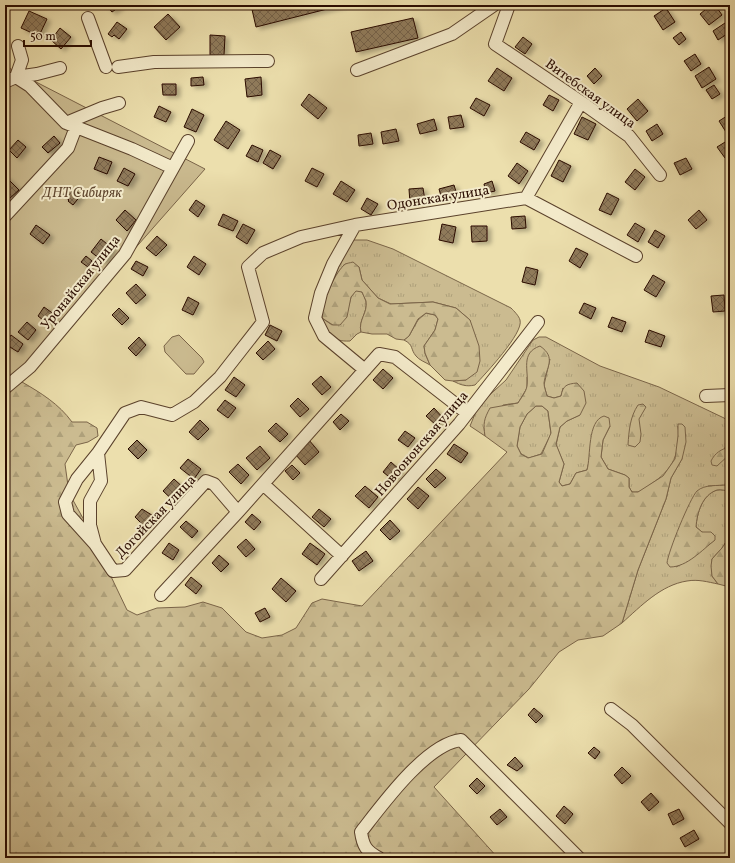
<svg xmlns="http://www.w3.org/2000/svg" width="735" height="863" font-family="Vollkorn,serif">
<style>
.grass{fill:url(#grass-tufts);stroke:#7a6448}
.forest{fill:url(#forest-firs);stroke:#7a6448;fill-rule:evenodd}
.garden{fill:#cbbb90;stroke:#7a6448}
.building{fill:url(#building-cross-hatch);stroke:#2a0c00;filter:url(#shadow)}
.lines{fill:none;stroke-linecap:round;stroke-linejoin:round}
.minor-casing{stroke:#5a412b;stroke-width:14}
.minor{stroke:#f3eaca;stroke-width:12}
.labels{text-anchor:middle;stroke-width:4;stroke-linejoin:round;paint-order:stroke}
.street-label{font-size:14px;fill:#2a0c00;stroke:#f3eaca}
.park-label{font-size:14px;font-style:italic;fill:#624932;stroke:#f3eaca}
</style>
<defs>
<pattern id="grass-tufts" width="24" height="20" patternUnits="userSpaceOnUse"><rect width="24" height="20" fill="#cbbb90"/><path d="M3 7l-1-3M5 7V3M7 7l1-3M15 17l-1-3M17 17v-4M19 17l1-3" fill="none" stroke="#aea07a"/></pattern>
<pattern id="forest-firs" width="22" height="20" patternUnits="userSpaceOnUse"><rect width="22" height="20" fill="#cbbb90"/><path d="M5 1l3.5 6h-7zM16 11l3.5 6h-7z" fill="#aea07a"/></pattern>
<pattern id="building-cross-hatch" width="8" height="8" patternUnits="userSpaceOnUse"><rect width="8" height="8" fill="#8f7a5a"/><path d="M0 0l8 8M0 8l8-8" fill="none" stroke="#756248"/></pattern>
<filter id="shadow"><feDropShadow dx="4" dy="2.5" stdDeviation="2" flood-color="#0004"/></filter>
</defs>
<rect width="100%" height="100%" fill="#ecdfad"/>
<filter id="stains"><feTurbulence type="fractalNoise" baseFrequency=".005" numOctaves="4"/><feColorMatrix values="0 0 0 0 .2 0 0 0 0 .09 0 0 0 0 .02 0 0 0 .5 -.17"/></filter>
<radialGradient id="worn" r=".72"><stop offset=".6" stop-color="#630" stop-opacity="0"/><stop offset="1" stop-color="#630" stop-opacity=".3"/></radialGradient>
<path class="grass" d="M354,240H367L393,249L511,308C514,311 519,316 520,320C524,333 485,374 475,385C466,387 461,385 453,381L466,380L470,320L456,308L433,302L391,304L378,298L362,280L359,267L345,264L334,278L347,246Z
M356,290L362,292C363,295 365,298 366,301C368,313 358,320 361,332L357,334L350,341C332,342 327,334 322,318L332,325L346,317L351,297Z
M426,313L435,315L438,319L435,330L424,346L425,353L430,365C425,362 419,360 416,356C410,349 414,345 404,340L409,336L418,320Z
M539,337H546L600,366L659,387L724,418L730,423V447L724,448L730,454V482L727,485L708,486L676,567L687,561L715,540L702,532L696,527C697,513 702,495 717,490C721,489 726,491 730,491V536L722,548L712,559V576L718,584C708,582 698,579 687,581C661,585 641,606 622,623L638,570L666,499L671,478L682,459L678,426C680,453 674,469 651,484C644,489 641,493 632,492L629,487V478L625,475L608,469L601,457L603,440L610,426L588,465L587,470L576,473L570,484L562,486L559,482L564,464L556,445L560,427L567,421L580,415L563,388L561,396L554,398L547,396L544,385L550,359L527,377V388L518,403L503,405L484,427L485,436L470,426L477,409L483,401L506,380L533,340Z
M536,406H542L548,411L551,434L541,454L529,458L521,454L517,446L520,427L527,414Z"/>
<path class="forest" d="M353,262L359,267L362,280L378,298L390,304L433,302L456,308L470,320L479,346L480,361L477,372L466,380L453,381L445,380L430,365L425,353L424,346L435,330L438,319L435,315L426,313L418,319L409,336L404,340L396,339L387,334H372L361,332C358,320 368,313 366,301C365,298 363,295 362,292L356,291L351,297L347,317L340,325H333L322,318C321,304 333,276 344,265C346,263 350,263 353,262Z
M540,346C557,358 546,367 544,383C544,387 546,392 547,396L554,398L561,396C563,385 567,384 577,383L584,391L586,403L580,415L567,421L560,427L556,444L564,464L559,482L562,486L570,484L576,473L587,470C591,456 587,421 604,416L609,418L610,426L603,440L601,457L608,469L625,475L629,478V487L632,492H638L663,476L675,459L678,436V424H682L685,427L686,442L682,459L671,478L666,499L638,570L622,623L603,636L578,640L559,652L529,689L434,787L498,858H5V388L22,382C41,393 59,404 72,422H87L97,428L98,436L88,442L76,445L65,464L69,493L84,520L127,610L137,615L157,608L185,607L203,602L222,608L246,632L262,638L282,635L296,628L312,603L322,599L362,606L507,452L485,436C483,423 484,419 490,408L518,403C521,398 526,392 527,386C529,370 520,353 540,346ZM536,406H542L548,411L551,433L542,454L528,458L521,454L517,446L520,427L527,414Z
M643,404L646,407L639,419L641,434L640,442L635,447L628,445C629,430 630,417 638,405Z
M730,447V454L717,466L712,465L711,461C715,453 721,449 730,447Z
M730,482V491C726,491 721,489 717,490C702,495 697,513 696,527L702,532H711L715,536V540C702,550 687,567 670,567L667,563C668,552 690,498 697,491C705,484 718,486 727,485Z
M730,536V587L718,584L712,576L711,566L712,559L722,548Z"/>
<path class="garden" d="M5,66L205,169L5,396Z
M179,335L202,358L204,362L194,374H186L165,352L164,346L172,337Z"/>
<path class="building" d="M106,5H122L112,12Z
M251,5H343L256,27Z
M711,5H715L722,15L709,25L700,14Z
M666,8L675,22L663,30L654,16Z
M29,11L47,19L39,36L21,28Z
M168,14L180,27L166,40L154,27Z
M413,18L418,38L356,52L351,32Z
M117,22L127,29L119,39L114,35L112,37L108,34Z
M725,23L730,32L718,40L713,31Z
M60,28L71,37L61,49L51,40Z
M681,32L686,39L679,45L673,38Z
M210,35L225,36L224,55H210Z
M523,37L532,44L525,54L515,47Z
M695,54L701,64L691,71L684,61Z
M709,67L716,79L702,88L695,76Z
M497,68L512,78L504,91L488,81Z
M595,68L602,76L594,84L587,76Z
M203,77L204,85L191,86V78Z
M261,77L262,95L247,97L245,79Z
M162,84H176V95H163Z
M714,85L720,94L712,99L706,90Z
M309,94L327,108L318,119L301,105Z
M549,95L559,100L553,111L543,105Z
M476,98L490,105L484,116L470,108Z
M638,99L648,111L637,121L627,109Z
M159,106L171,112L166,122L154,117Z
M192,109L204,115L196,132L184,127Z
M730,114V129L726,132L719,121Z
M461,115L464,127L450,129L448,117Z
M582,117L596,124L588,140L574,134Z
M434,119L437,130L420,134L417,124Z
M226,121L240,130L228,149L214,140Z
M657,124L663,134L652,141L646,131Z
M396,129L399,141L383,144L381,132Z
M526,132L540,140L534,150L520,142Z
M371,133L373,144L359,146L358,135Z
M54,136L60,143L48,153L42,147Z
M730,139V155L725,158L717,147Z
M18,140L26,147L17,158L9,150Z
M252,145L263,150L258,162L246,156Z
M270,150L281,156L273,169L263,163Z
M99,157L112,162L107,174L94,169Z
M686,158L692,169L680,175L674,163Z
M559,160L571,166L563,182L551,176Z
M517,163L528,171L519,184L508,176Z
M124,168L135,174L128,186L117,181Z
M312,168L324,174L317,187L305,181Z
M635,169L645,177L635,190L625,182Z
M5,176L19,190L9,199L5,196Z
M341,181L355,190L347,202L333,194Z
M492,181L495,191L486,193L484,184Z
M454,185L457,195L442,200L439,189Z
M70,186L81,195L73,205L68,201L69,200L63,195Z
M423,188L425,201L410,203L409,189Z
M607,193L619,199L611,215L599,210Z
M367,198L378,204L371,215L361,209Z
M196,200L205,206L198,217L189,210Z
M125,210L136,220L127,231L116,220Z
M699,210L707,220L696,229L688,220Z
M223,214L238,221L233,231L218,225Z
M525,216L526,228L512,229L511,217Z
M635,223L645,229L638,242L627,235Z
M243,224L255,230L247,244L236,237Z
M442,224L456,227L453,243L439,240Z
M36,225L50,235L43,244L30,234Z
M471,226H487V241L472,242Z
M655,230L665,236L658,248L648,242Z
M157,236L167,245L156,256L146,248Z
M101,239L113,249L104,262L91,252Z
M576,248L588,254L580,268L569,261Z
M86,256L92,261L88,267L81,262Z
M194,256L206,264L199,275L187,267Z
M136,261L148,267L143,276L131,269Z
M526,267L538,270L535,285L522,282Z
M653,275L665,282L656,297L644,290Z
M136,284L146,295L136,304L126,293Z
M724,295L725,311L713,312L711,296Z
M188,297L199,303L193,315L182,310Z
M584,303L596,308L591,319L579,313Z
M44,307L55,315L48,324L38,316Z
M119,308L129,318L122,325L112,315Z
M612,317L626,322L622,332L608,327Z
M27,322L36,330L28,340L18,332Z
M270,325L282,331L277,341L265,335Z
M649,330L665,336L661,347L645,342Z
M11,335L23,344L18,352L5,344Z
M139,337L146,345L136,356L128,348Z
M268,341L275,349L263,360L256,353Z
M383,369L393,378L383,389L373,380Z
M321,376L331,387L322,395L312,384Z
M234,377L245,385L236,397L225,390Z
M298,398L309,409L300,417L290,406Z
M225,400L236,408L228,418L217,410Z
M434,408L444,419L437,426L426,416Z
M341,414L349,421L340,430L333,422Z
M200,420L209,429L198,440L189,432Z
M276,423L288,434L280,442L268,431Z
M405,431L415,438L408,447L398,440Z
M137,440L147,450L138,459L128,449Z
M309,440L319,452L305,465L294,453Z
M454,444L468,453L461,463L447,454Z
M260,446L270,458L257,470L246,458Z
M188,459L201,469L194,479L180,468Z
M391,462L401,471L393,480L383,472Z
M238,464L249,475L241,484L229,472Z
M292,465L300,473L293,480L285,471Z
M436,469L446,478L435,488L426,479Z
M174,479L187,491L176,503L163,491Z
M365,486L378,497L369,508L355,496Z
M418,487L429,496L418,509L407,499Z
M142,509L155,517L145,527L135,517Z
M319,509L331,519L324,527L312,517Z
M252,514L261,522L254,530L245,522Z
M390,520L400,531L390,540L380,530Z
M186,521L198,531L192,538L180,527Z
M246,539L255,549L246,557L237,547Z
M169,543L179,550L173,560L162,553Z
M310,543L325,554L317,565L302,554Z
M366,551L373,561L359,571L352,561Z
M219,555L229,564L221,572L212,563Z
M191,577L202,586L196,594L185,585Z
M281,578L296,591L286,602L272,589Z
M265,608L270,617L260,622L255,613Z
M534,708L543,716L536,723L528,715Z
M594,747L600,752L595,759L588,753Z
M515,757L523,766L517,771L507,765Z
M622,767L631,776L622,784L614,775Z
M477,778L485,786L477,794L469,786Z
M651,793L659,802L649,811L641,802Z
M564,806L573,814L565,824L556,816Z
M500,809L507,817L497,825L490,817Z
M679,809L684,819L673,825L668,814Z
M694,830L699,839L685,847L680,838Z
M552,853L558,858H548Z"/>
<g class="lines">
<defs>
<path id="minor" d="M509,5L495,44L581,102L629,136L660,175
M88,18L106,67
M118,67L154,62L268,61
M357,70L452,34L494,5
M16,77L30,86L66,123L132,149L173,168
M16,77L37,74L60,68
M5,82L16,77L22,60L18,46
M66,123L102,108L119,103
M526,198L636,256
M5,216L68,148L76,127
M355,225L333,264L321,293L315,318L324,336L365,370
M5,388L30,367L125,254L188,141
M706,396L730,395
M98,453L101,481L90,501V525L95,544L113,571L125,570L206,481L214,484L238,512
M263,484L342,556
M95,544L68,514L65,502L77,479L98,453L125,413L141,407L172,415L194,402L220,377L263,322L248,267L263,253L301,237L355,225L526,198L581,102
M321,579L459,424L538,322
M161,595L238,512L379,354L395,357L467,413
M611,709L632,725L730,823
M379,858C366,851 363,846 361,832C382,805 426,744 461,740L579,858"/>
</defs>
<use href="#minor" class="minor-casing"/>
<use href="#minor" class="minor"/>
</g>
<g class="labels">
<g class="street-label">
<text transform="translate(591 93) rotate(36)" y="5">Витебская улица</text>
<text transform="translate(438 197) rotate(-9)" y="5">Одонская улица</text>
<text transform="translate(80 282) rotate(-51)" y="5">Уронайская улица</text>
<text transform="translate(421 443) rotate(-49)" y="5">Новоононская улица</text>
<text transform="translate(155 516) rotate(-46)" y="5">Догойская улица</text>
</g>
<g class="park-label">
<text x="82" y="197">ДНТ Сибиряк</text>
</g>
</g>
<rect width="735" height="863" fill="none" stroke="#ecdfad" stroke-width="20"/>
<rect x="6" y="6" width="723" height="851" fill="none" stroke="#2a0c00" stroke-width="2"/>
<rect x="10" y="10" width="715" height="843" fill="none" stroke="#2a0c00"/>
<path d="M24 40v6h67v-6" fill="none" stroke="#2a0c00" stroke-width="2"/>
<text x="30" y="40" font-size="12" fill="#2a0c00" stroke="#f3eaca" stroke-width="3" paint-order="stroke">50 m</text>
<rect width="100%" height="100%" filter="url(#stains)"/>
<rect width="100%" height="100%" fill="url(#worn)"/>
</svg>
